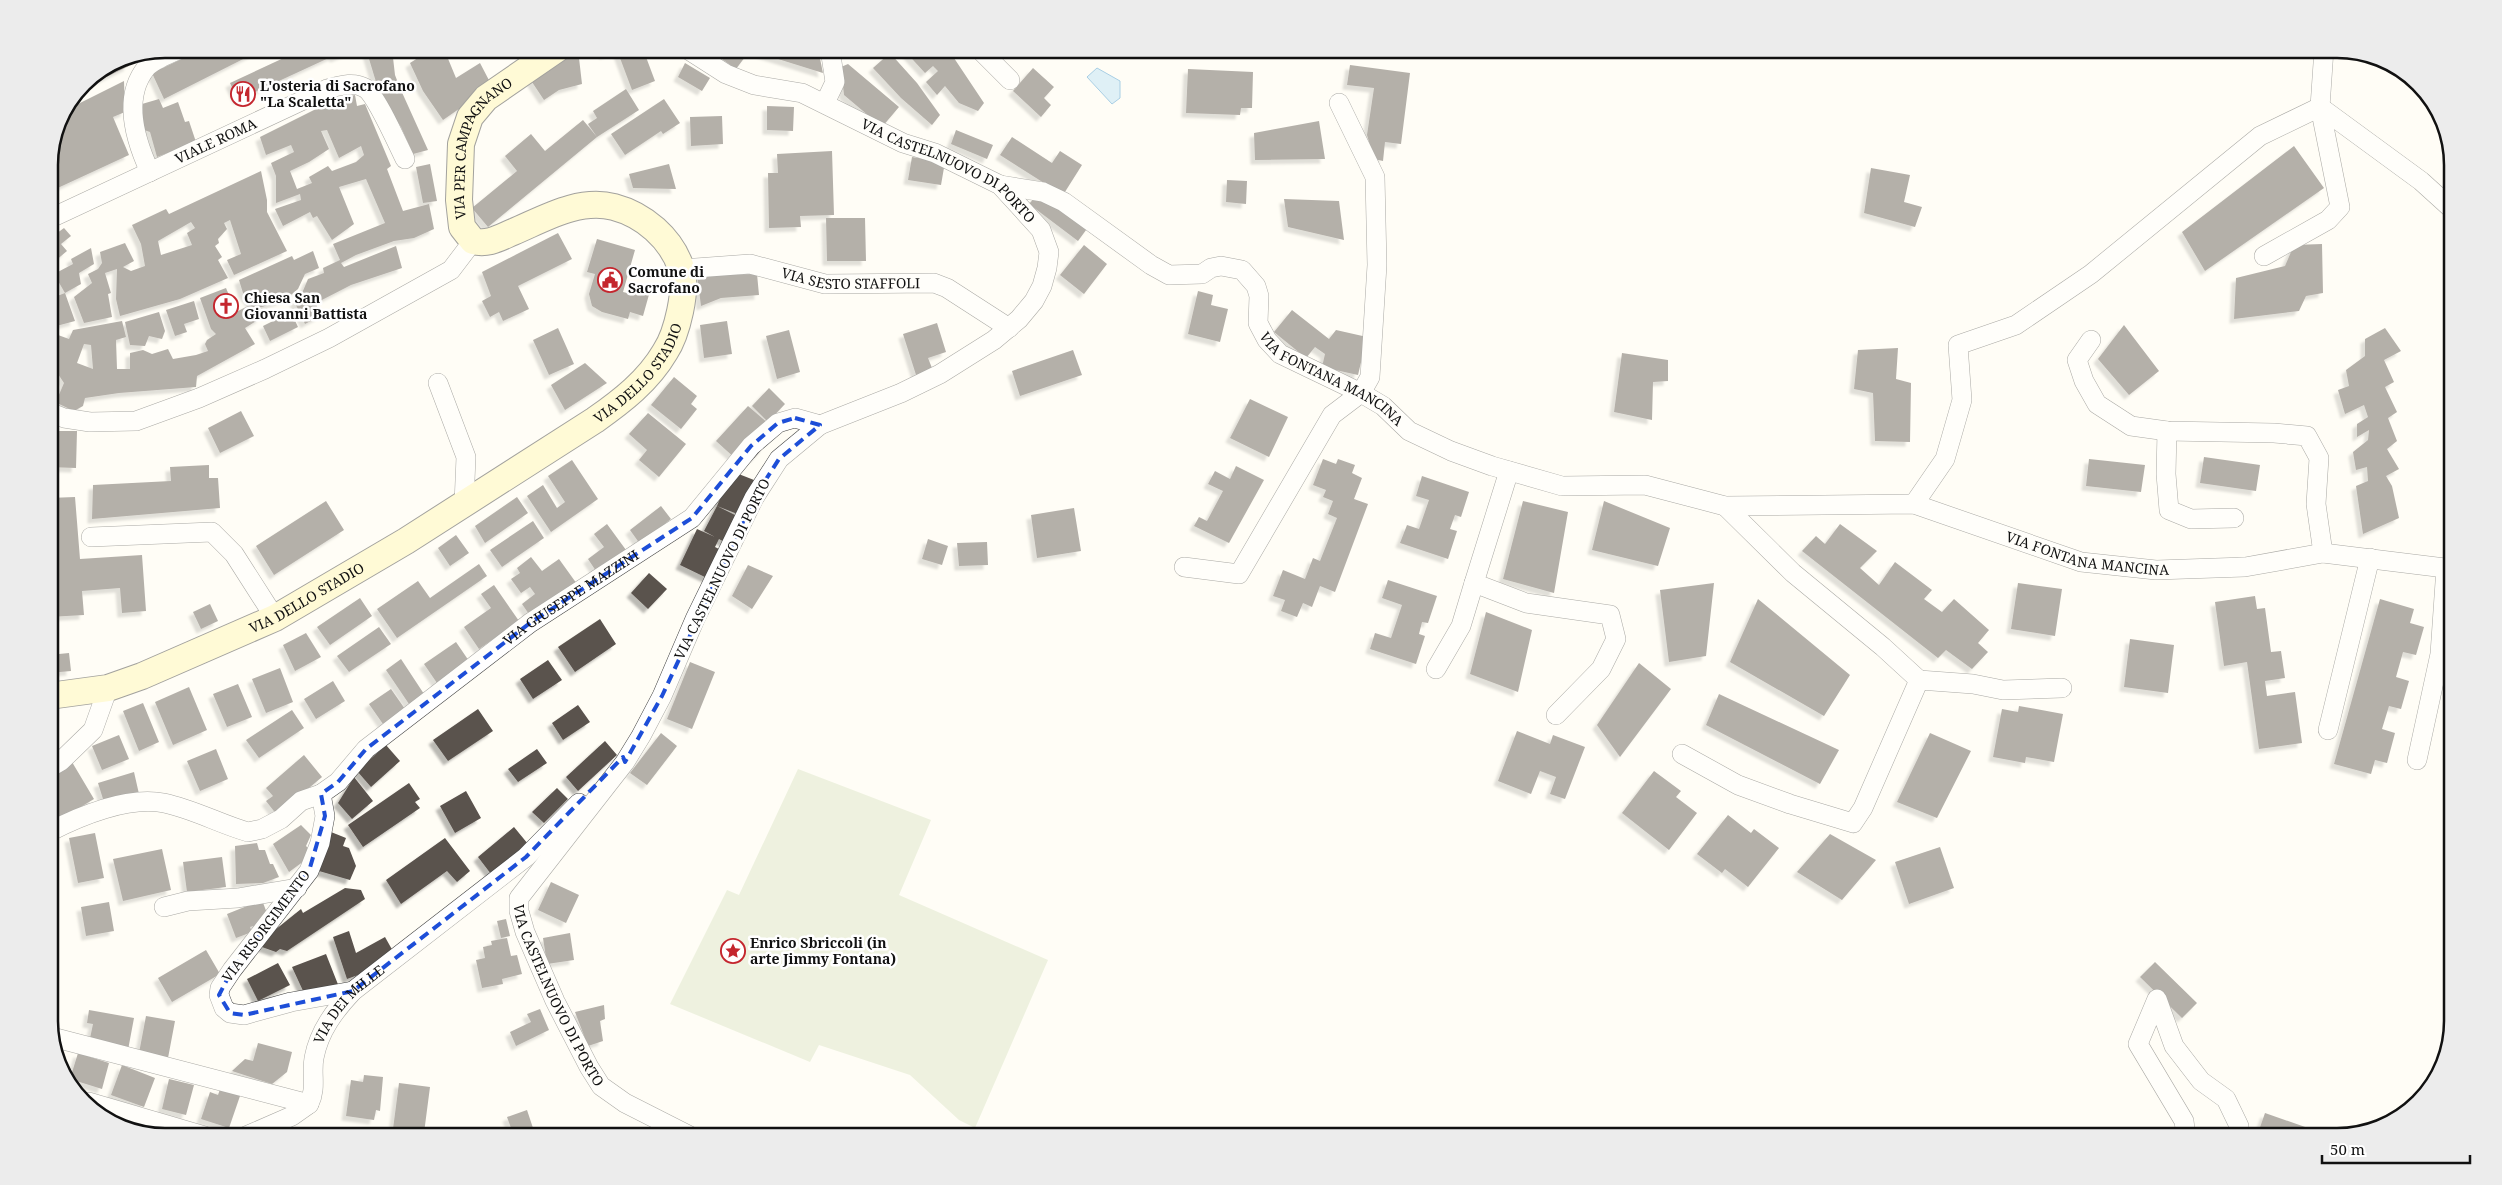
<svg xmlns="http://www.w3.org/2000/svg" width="2502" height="1185" font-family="'Noto Serif',serif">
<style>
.cemetery{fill:#d9e3c4}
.water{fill:#b9e0f7;stroke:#3f96cf}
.building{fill:#5a524d;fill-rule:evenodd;filter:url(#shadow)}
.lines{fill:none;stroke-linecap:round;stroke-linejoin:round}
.street-casing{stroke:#444;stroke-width:20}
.secondary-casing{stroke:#333;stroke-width:28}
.street{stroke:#fff;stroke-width:19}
.secondary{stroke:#fff6b0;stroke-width:26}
.marked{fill:none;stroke:#1d4ed8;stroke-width:4;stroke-dasharray:10 6;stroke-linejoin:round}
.labels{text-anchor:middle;stroke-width:5;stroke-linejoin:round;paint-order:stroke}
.poi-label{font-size:14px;font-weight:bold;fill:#111;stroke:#fff;text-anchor:start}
.street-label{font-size:14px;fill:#111;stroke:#fff}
.rim{fill:none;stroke:#111;stroke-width:2.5}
</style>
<defs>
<filter id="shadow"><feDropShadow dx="-4.5" dy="4.5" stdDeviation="1" flood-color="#0004"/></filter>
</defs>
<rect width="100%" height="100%" fill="#fffdf5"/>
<path class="cemetery" d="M798,769L931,820L899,895L1048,960L975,1128L959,1120L910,1075L819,1045L810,1062L670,1004L727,890L739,895Z"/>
<path class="water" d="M1097,68L1120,81V98L1112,104L1087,77Z"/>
<path class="building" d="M203,49H263L164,99L152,73Z
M303,49H351L352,51L335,58L333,56L238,100L230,83Z
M366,49H392L395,75L400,88L428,150L413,154L401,127L380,95Z
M419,49H444L456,78L480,63L492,86L443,120L423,91L410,63L421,56Z
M572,49L579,58L582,84L559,90L544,100L530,79Z
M602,49H643L655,81L632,90L617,50L604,55Z
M708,49H751L736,69Z
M761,49H818L823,73L759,53Z
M903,49H948L984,103L978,111L959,103L945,86L937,95L926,82L938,71L933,66L925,73Z
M890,53L917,83L940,115L932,125L901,98L873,68Z
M120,57H124L129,66L76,92L83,82Z
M685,63L710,78L702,91L678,77Z
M848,64L899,107L882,127L844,95L841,67Z
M1350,65L1410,73L1401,144L1385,142L1383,161L1374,159L1367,135L1374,88L1347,85Z
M1033,68L1054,87L1044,98L1051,105L1041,117L1013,91Z
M1188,69L1253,72L1252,108H1241L1240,115L1186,113Z
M124,81L125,112L113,117L129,155L49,192V157L58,120L64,111Z
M626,89L639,110L597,137L588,124L597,118L593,111Z
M355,95L357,106L365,104L391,166L387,169L403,211L429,204L434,229L414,238L394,241L356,255L341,263L344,267L396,246L402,268L351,285L316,303L320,316L305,324L294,301L300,298L308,279L324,273L323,268L340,260L333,244L385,223L366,179L339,187L354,224L332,240L317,216L313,218L310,212L283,226L275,209L301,200L300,194L276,203V176L271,163L294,152L291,145L266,155L260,137L338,98ZM327,130L339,158L361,146L364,155L356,162L332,171L328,166L309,177L312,183L297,189L290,171L309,162L329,149L321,131Z
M159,99L163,108L178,102L185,122L189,121L196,142L157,157L150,132L144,130L142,104Z
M664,99L680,123L663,134L661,131L625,155L611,134Z
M767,106L794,107L793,131L767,130Z
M722,116L723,144L691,146L690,117Z
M583,120L597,137L488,227L472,208L517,171L505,156L531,134L545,151Z
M1319,121L1325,159L1255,160L1254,133Z
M956,130L993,145L987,159L951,144Z
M1012,137L1052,163L1060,151L1082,165L1063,195L1000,155Z
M2294,146L2324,188L2205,271L2182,232Z
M832,151L834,215L800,216L801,227L769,228L768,173H778L777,154Z
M912,157L945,162L941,185L908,180Z
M430,164L437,201L423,203L416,167Z
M669,164L676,189L633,188L629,174Z
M1871,168L1910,175L1904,202L1922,207L1915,227L1864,213Z
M261,171L267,200V212L287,251L234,275L227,260L241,254L230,220L224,223L227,229L218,239L219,243L215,246L222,257L218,260L228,278L180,299L120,316L116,299L117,269L105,273L111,293L108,294L112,317L84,323L74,297L92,283L88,274L98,269L102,263L100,252L125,243L134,261L123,267L131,271L145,266L141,244L132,225L166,209L169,214ZM191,222L195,228L187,233L192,245L161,255L158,241Z
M1227,180L1247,181L1246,204L1226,202Z
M1038,194L1089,226L1078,241L1029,204Z
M1284,199L1339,201L1344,240L1288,227Z
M826,218H865L866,261H827Z
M64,228L71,236L61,244L67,251L49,266V239Z
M558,233L572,259L518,286L529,309L503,321L499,312L490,317L482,301L491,296L482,272Z
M597,239L635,250L623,292L631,294L633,286L650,291L643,316L630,312L628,319L602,312L592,306L589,294L595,274L587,272Z
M2322,244L2323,293L2306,296L2299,311L2234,319L2236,278L2285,266L2294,245Z
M1084,245L1107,264L1084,294L1060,275Z
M91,248L94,264L79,273L81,284L65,293L54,274L73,264L71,259Z
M313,251L319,268L305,274L298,289L286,299L256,309L261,318L245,328L255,344L197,376L196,387L119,393L85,398L83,406L74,411L59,404L58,397L64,383L56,371L49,369V337L57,339L58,335L69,339L73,330L122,321L126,337L116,340L117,369H130V353L143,350L152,354L168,349L173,359L196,355L208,351L205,344L207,340L216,334L211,329L200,298L226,288L236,312L252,304L243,293L239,280L292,256L294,260ZM84,344L91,345L93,369L77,363Z
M757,274L759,295L721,298L701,306L697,275Z
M1198,291L1213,295L1211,305L1228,309L1220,342L1188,334Z
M65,293L75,321L49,328V299Z
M194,301L199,319L184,324L187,332L175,336L166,310Z
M1292,310L1329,339L1336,330L1367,337L1358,375L1322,367L1325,354L1315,347L1306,358L1274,332Z
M159,312L165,331L162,339L149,336L145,346L130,345L125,322Z
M291,312L298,327L270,341L263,326Z
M727,321L732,354L704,358L700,325Z
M937,323L946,352L928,358L934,373L917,378L903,334Z
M2124,325L2159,371L2129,395L2098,359Z
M558,328L574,364L549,375L533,340Z
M2385,328L2401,351L2384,360L2394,382L2385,387L2397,412L2388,418L2397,441L2387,449L2399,469L2386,476L2392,486L2399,518L2363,534L2356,486L2368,481L2367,467L2356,470L2353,452L2368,440L2369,430L2357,437V424L2368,417L2364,405L2345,414L2338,390L2349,386L2346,370L2365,356V339Z
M789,330L800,372L777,379L766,336Z
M1898,348L1896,379L1911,383L1910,442L1875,441L1873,393L1854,389L1858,350Z
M1073,350L1082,375L1020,396L1012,371Z
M1622,353L1668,360V381L1653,382L1652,420L1614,412Z
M585,363L607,383L565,410L551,385Z
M674,377L697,396L691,404L697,409L681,429L651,405Z
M769,388L785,404L768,422L752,406Z
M1250,399L1288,417L1269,457L1230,438Z
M748,406L769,424L755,439L764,447L754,458L746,451L737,460L716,441Z
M241,411L254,436L220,453L208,428Z
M648,413L686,444L659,477L639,460L647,450L629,434Z
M49,431H77L76,468L49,467Z
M2204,457L2260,465L2256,491L2200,483Z
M1323,459L1336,464L1338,459L1355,465L1352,473L1362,478L1354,499L1368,504L1335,592L1320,586L1312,607L1303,603L1297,617L1281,611L1285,600L1273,596L1283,570L1305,579L1313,558L1320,561L1337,518L1328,514L1333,501L1323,497L1326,490L1313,485Z
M2089,459L2145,465L2141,492L2086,486Z
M572,460L598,499L551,532L527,496L543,485L557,508L565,502L548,476Z
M209,465V478H218L220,508L92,519L93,485L171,481L170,467Z
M1236,466L1264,480L1229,543L1194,526L1199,517L1207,521L1223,491L1208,484L1215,471L1230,479Z
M731,471L754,480L740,515L717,506Z
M1422,476L1469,492L1461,517L1455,515L1450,529L1457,531L1448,559L1400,543L1407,525L1419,529L1429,500L1416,496Z
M75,497L80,559L142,555L146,611L122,613L120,588L82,591L84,615L49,617V498Z
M517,497L528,513L485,543L475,526Z
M326,501L344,530L274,575L256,546Z
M1523,501L1568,512L1554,593L1503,579Z
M1604,501L1670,528L1658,566L1592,550Z
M661,506L671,519L640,544L630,530Z
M717,506L739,517L726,543L719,539L715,547L723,551L709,579L680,565L697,529L715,537L704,531Z
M1074,508L1081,551L1037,558L1031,515Z
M533,521L544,538L502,567L490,550Z
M607,524L626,550L596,571L588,559L604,547L594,534Z
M1840,524L1877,551L1860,568L1879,585L1895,562L1932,590L1924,599L1942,612L1954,599L1989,630L1978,643L1988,652L1972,669L1946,650L1938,658L1802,551L1816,536L1825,544Z
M456,535L469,553L450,566L438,548Z
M928,539L948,546L942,565L922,559Z
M987,542L988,565L959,566L957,543Z
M531,557L542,571L559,559L577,584L531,617L522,604L535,594L530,587L521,593L511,579L520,573L517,568Z
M479,564L487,576L397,638L377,609L418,581L430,598Z
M748,565L773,576L752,609L732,596Z
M649,573L667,589L648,609L631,593Z
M1388,580L1437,596L1428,623L1422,622L1419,634L1425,636L1416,664L1370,649L1375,633L1391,638L1402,605L1382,598Z
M1714,583L1706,656L1669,662L1660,590Z
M2018,583L2062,589L2055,636L2011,629Z
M494,585L519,621L479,649L464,627L491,608L481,594Z
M2255,596L2257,609L2265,608L2271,652L2281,651L2285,678L2265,681L2267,696L2295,692L2302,743L2259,749L2247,662L2224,666L2215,602Z
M360,598L372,616L330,645L317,627Z
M1758,599L1850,675L1824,716L1730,662Z
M2380,599L2414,609L2410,623L2424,627L2416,655L2403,652L2396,677L2409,681L2401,709L2389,706L2382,729L2395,733L2387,763L2375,760L2371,774L2334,764Z
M210,604L218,621L201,629L193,612Z
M1486,612L1532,630L1518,692L1470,674Z
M600,619L616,644L575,672L558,647Z
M379,627L391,644L349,672L337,656Z
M306,633L321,657L295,671L283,645Z
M2130,639L2174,645L2168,693L2124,687Z
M456,642L469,661L437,683L424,664Z
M69,653L71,671L49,673V655Z
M401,659L424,694L409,704L386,670Z
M548,660L562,680L533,699L520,679Z
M690,662L715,672L692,729L667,719Z
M1639,663L1671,689L1620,757L1597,725Z
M280,668L293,702L266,713L252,679Z
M333,681L345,701L316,719L304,699Z
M238,684L252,717L227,727L213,694Z
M189,687L207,730L173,745L155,702Z
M391,689L405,709L383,724L369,704Z
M1719,694L1839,750L1820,784L1706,725Z
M143,703L159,742L139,751L123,711Z
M578,705L590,722L563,740L552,723Z
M2019,706L2063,714L2054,762L2026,757L2025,763L1993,757L2002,709L2018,712Z
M478,709L493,731L448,761L433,740Z
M292,710L304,728L259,758L246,740Z
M1517,731L1550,744L1553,735L1585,747L1565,799L1550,794L1556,777L1540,771L1531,794L1498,781Z
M661,733L677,746L647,785L630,773Z
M1930,733L1971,751L1937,818L1897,802Z
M119,735L129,759L102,770L92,746Z
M605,741L617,755L578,791L566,777Z
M386,745L400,761L371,787L357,771Z
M216,749L228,779L200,791L187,761Z
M537,749L547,763L518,782L508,769Z
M304,755L322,777L277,815L266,801L273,796L266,788Z
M72,762L94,799L49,826V777Z
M1654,771L1681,791L1676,797L1697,813L1669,850L1622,813Z
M134,772L139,794L103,799L98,783Z
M354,777L373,801L352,819L338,803Z
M409,783L420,799L415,802L420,808L363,847L348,825Z
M557,788L568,799L544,823L532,812Z
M466,791L481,818L455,833L440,806Z
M1728,815L1751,833L1754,829L1779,848L1748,887L1725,869L1722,873L1697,854Z
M301,825L311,835L306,846L311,851L304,861L289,872L273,844Z
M514,827L528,844L491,874L478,857Z
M331,832L346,838L343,846L349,848L356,866L350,880L319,871Z
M95,833L104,878L78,883L69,838Z
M1830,834L1876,860L1842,900L1797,872Z
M445,838L470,871L457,882L447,871L401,904L386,880Z
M257,843L259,850H265L270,864H273L279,877L263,883L236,884L235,846Z
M1940,847L1954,888L1909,904L1895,862Z
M162,849L171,890L123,901L113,859Z
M222,857L226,887L187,892L183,862Z
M551,882L579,895L566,923L538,910Z
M345,888L361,890L365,899L287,951L280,949L276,952L259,946L270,934L301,909L303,913Z
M262,900L268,916L259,919L260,924L250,927L252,932L236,938L227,914Z
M109,902L114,931L86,936L81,907Z
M506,919L510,936L501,938L497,921Z
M349,931L356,953L385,937L394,953L369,971L347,979L333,937Z
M570,933L574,960L547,964L543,938Z
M507,938L511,956L517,955L522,974L502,979L503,984L482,988L476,960L485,958L483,947L492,945L491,941Z
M206,950L220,974L172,1002L158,978Z
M326,954L339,987L304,993L292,967Z
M2155,962L2197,1003L2182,1018L2140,977Z
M278,963L290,985L258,1001L247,979Z
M604,1005L605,1019L600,1021L603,1041L588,1046L575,1012Z
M540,1009L549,1030L516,1046L510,1032L531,1022L527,1014Z
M89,1010L134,1018L128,1050L89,1043L93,1024L87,1023Z
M146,1016L175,1021L168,1058L139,1053Z
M258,1043L292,1052L287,1072L272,1084L232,1071L245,1059L253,1061Z
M78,1053L109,1063L102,1089L70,1079Z
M122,1065L155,1078L144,1107L111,1095Z
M364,1075L383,1077L380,1111L376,1110L374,1120L346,1116L351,1080L363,1082Z
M169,1079L194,1085L186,1115L162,1109Z
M399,1083L430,1087L424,1133L393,1129Z
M220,1089L240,1096L229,1128L201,1119L210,1092L218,1095Z
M527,1110L534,1131L514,1136L507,1117Z
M2265,1113L2308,1128L2305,1136H2257Z
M622,1128L646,1136H619Z"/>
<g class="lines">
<defs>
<g id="street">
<path id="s1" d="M687,49L726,74L754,85L802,93L903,143L935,153L1000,185L1041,230L1049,252L1047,268L1042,286L1034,301L1019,319L994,340L940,374L901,393L820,425L779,459L754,498L695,619L662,696L641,736L625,762L519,898V911L525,932L555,1001L589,1067L601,1086L625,1103L690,1136"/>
<path d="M979,49L1010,80"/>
<path d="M825,103L835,82L830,49"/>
<path d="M2320,107L2421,181L2453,210"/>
<path d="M150,172C136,142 122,98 146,68C153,60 170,54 180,49"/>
<path id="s2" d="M1000,185L1043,192L1064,202L1151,265L1169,275L1202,274L1211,268L1221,266L1242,270L1256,286L1259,296L1258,323L1267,340L1280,354L1361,393L1383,406L1409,431L1451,451L1492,466L1562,486L1645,485L1725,506L1914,504L2081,562L2156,570L2245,567L2323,553L2453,569"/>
<path id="s3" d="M49,219L327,89C339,86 353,81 365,88C376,95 398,145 405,159"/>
<path d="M2264,256L2328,220L2340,207L2320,107L2324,49"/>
<path id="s4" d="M682,269L750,264L825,284L934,283L947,288L1009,328"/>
<path d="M2091,340L2077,360L2084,381L2097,404L2131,426L2167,431L2274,433L2307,436L2319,458L2316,504L2323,553"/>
<path d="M438,383L466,457L464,504"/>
<path d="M49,412L64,418L90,422L136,421L199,398L265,369L329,338L451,270L473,241"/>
<path d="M2167,431L2166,474L2169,510L2191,519L2234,518"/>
<path d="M1509,471L1474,583L1526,603L1610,615L1616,639L1601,669L1556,715"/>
<path d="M1914,504L1945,459L1962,400L1958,345L2016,325L2091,274L2260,136L2320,107"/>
<path d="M91,537L212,532L234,554L275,618"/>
<path d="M1184,567L1239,574L1332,415L1361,393L1370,377L1377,265L1375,177L1339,103"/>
<path d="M1436,669L1461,626L1474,583"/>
<path d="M1919,680L1973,684L2003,690L2062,688"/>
<path d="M2328,730L2370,558"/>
<path d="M1682,754L1738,785L1790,804L1853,823L1863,808L1919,680L1883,647L1793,573L1725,506"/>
<path d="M2417,760L2440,654L2446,568"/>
<path d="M49,768L61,761L93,730L108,688"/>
<path id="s5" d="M321,794L338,782L366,749L530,623L692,518L751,446L778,423L795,418L820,425"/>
<path d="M49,832C80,816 128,796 164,803C193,809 220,824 248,832L262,829L281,819L301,801L321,794L325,816L320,843L309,871L232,970L220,988L219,995L224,1008L230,1013L244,1015L291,1002L353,991"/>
<path d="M164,907L188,901L238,898L297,888"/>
<path id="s6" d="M52,1037L309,1104C317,1088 311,1074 314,1058C319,1031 335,1010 353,991L526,857L579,803"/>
<path d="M89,1102L205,1136"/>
<path d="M246,1136L292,1116L309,1104"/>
<path d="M2186,1136L2184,1121L2138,1044L2157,999L2174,1046L2201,1081L2226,1099L2239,1126L2237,1136"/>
</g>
<g id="secondary">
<path id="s7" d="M49,696L108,688L142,676L275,618L406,541L595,420C622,401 648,381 665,352C677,334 688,289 681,268C671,238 644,215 614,207C578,198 544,219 513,232C499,238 488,245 473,241L462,227L459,200L461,144L470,117L486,98L557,49"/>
</g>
</defs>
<use href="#street" class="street-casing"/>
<use href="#secondary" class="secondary-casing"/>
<use href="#street" class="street"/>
<use href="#secondary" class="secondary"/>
</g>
<path d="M0 0H2502V1185H0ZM795,418L820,425L779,459L754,498L662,696L625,762L623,757L526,857L353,991L244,1015L230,1013L219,995L232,970L309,871L325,816L321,794L338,782L366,749L530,623L692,518L751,446L778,423Z" fill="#fffdf5" fill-opacity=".55" fill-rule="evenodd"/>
<path class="marked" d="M795,418L820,425L779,459L754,498L662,696L625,762L623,757L526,857L353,991L244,1015L230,1013L219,995L232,970L309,871L325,816L321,794L338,782L366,749L530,623L692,518L751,446L778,423Z"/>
<defs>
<symbol id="restaurant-ring" viewBox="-11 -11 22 22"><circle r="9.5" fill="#fff" stroke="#c4262e" stroke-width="1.5"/><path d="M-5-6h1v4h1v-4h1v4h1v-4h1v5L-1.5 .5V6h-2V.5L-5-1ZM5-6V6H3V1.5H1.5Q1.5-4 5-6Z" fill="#c4262e"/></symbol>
<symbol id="civic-ring" viewBox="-11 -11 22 22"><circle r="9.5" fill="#fff" stroke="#c4262e" stroke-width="1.5"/><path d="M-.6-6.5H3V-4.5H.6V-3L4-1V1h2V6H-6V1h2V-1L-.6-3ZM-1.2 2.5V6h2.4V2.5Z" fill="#c4262e"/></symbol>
<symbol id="church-ring" viewBox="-11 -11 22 22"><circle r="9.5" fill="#fff" stroke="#c4262e" stroke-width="1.5"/><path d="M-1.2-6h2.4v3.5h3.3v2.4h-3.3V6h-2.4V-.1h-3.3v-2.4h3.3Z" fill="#c4262e"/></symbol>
<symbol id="sight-ring" viewBox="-11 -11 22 22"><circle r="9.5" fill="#fff" stroke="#c4262e" stroke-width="1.5"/><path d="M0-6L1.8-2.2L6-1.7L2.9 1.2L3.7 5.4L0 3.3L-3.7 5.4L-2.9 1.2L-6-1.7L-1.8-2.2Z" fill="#c4262e"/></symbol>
</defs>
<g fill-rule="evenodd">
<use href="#restaurant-ring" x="229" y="80" width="28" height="28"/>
<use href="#civic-ring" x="596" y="266" width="28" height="28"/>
<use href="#church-ring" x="212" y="292" width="28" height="28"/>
<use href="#sight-ring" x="719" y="937" width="28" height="28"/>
</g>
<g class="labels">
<g class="poi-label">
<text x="260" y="91">L'osteria di Sacrofano<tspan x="260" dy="16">"La Scaletta"</tspan></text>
<text x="628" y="277">Comune di<tspan x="628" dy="16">Sacrofano</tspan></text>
<text x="244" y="303">Chiesa San<tspan x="244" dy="16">Giovanni Battista</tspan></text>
<text x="750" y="948">Enrico Sbriccoli (in<tspan x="750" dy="16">arte Jimmy Fontana)</tspan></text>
</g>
<g class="street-label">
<text dy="5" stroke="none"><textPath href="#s3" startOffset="184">VIALE ROMA</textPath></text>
<text dy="5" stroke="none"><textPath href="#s7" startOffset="1150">VIA PER CAMPAGNANO</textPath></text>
<text dy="5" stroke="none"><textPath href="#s1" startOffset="292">VIA CASTELNUOVO DI PORTO</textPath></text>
<text dy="5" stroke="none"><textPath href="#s4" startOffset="171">VIA SESTO STAFFOLI</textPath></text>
<text dy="5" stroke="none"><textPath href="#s7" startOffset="682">VIA DELLO STADIO</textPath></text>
<text dy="5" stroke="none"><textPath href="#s2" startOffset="424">VIA FONTANA MANCINA</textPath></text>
<text dy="5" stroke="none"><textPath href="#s2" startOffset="1218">VIA FONTANA MANCINA</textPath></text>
<text transform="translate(722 569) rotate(-64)" y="5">VIA CASTELNUOVO DI PORTO</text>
<text dy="5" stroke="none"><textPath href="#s7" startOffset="278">VIA DELLO STADIO</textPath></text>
<text dy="5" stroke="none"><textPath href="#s5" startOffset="319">VIA GIUSEPPE MAZZINI</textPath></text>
<text transform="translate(266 926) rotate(-53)" y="5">VIA RISORGIMENTO</text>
<text dy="5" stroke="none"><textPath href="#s1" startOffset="1402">VIA CASTELNUOVO DI PORTO</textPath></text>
<text dy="5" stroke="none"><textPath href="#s6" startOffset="378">VIA DEI MILLE</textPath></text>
</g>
</g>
<path d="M0 0H2502V1185H0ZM165 58H2337A107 107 0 0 1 2444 165V1021A107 107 0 0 1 2337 1128H165A107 107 0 0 1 58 1021V165A107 107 0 0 1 165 58Z" fill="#ececec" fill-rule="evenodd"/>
<path class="rim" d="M165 58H2337A107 107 0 0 1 2444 165V1021A107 107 0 0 1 2337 1128H165A107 107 0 0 1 58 1021V165A107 107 0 0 1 165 58Z"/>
<path d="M2322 1155v8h148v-8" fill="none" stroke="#111111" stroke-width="2.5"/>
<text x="2330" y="1155" font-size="15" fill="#111111" stroke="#ffffff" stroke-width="4" paint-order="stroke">50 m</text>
</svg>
